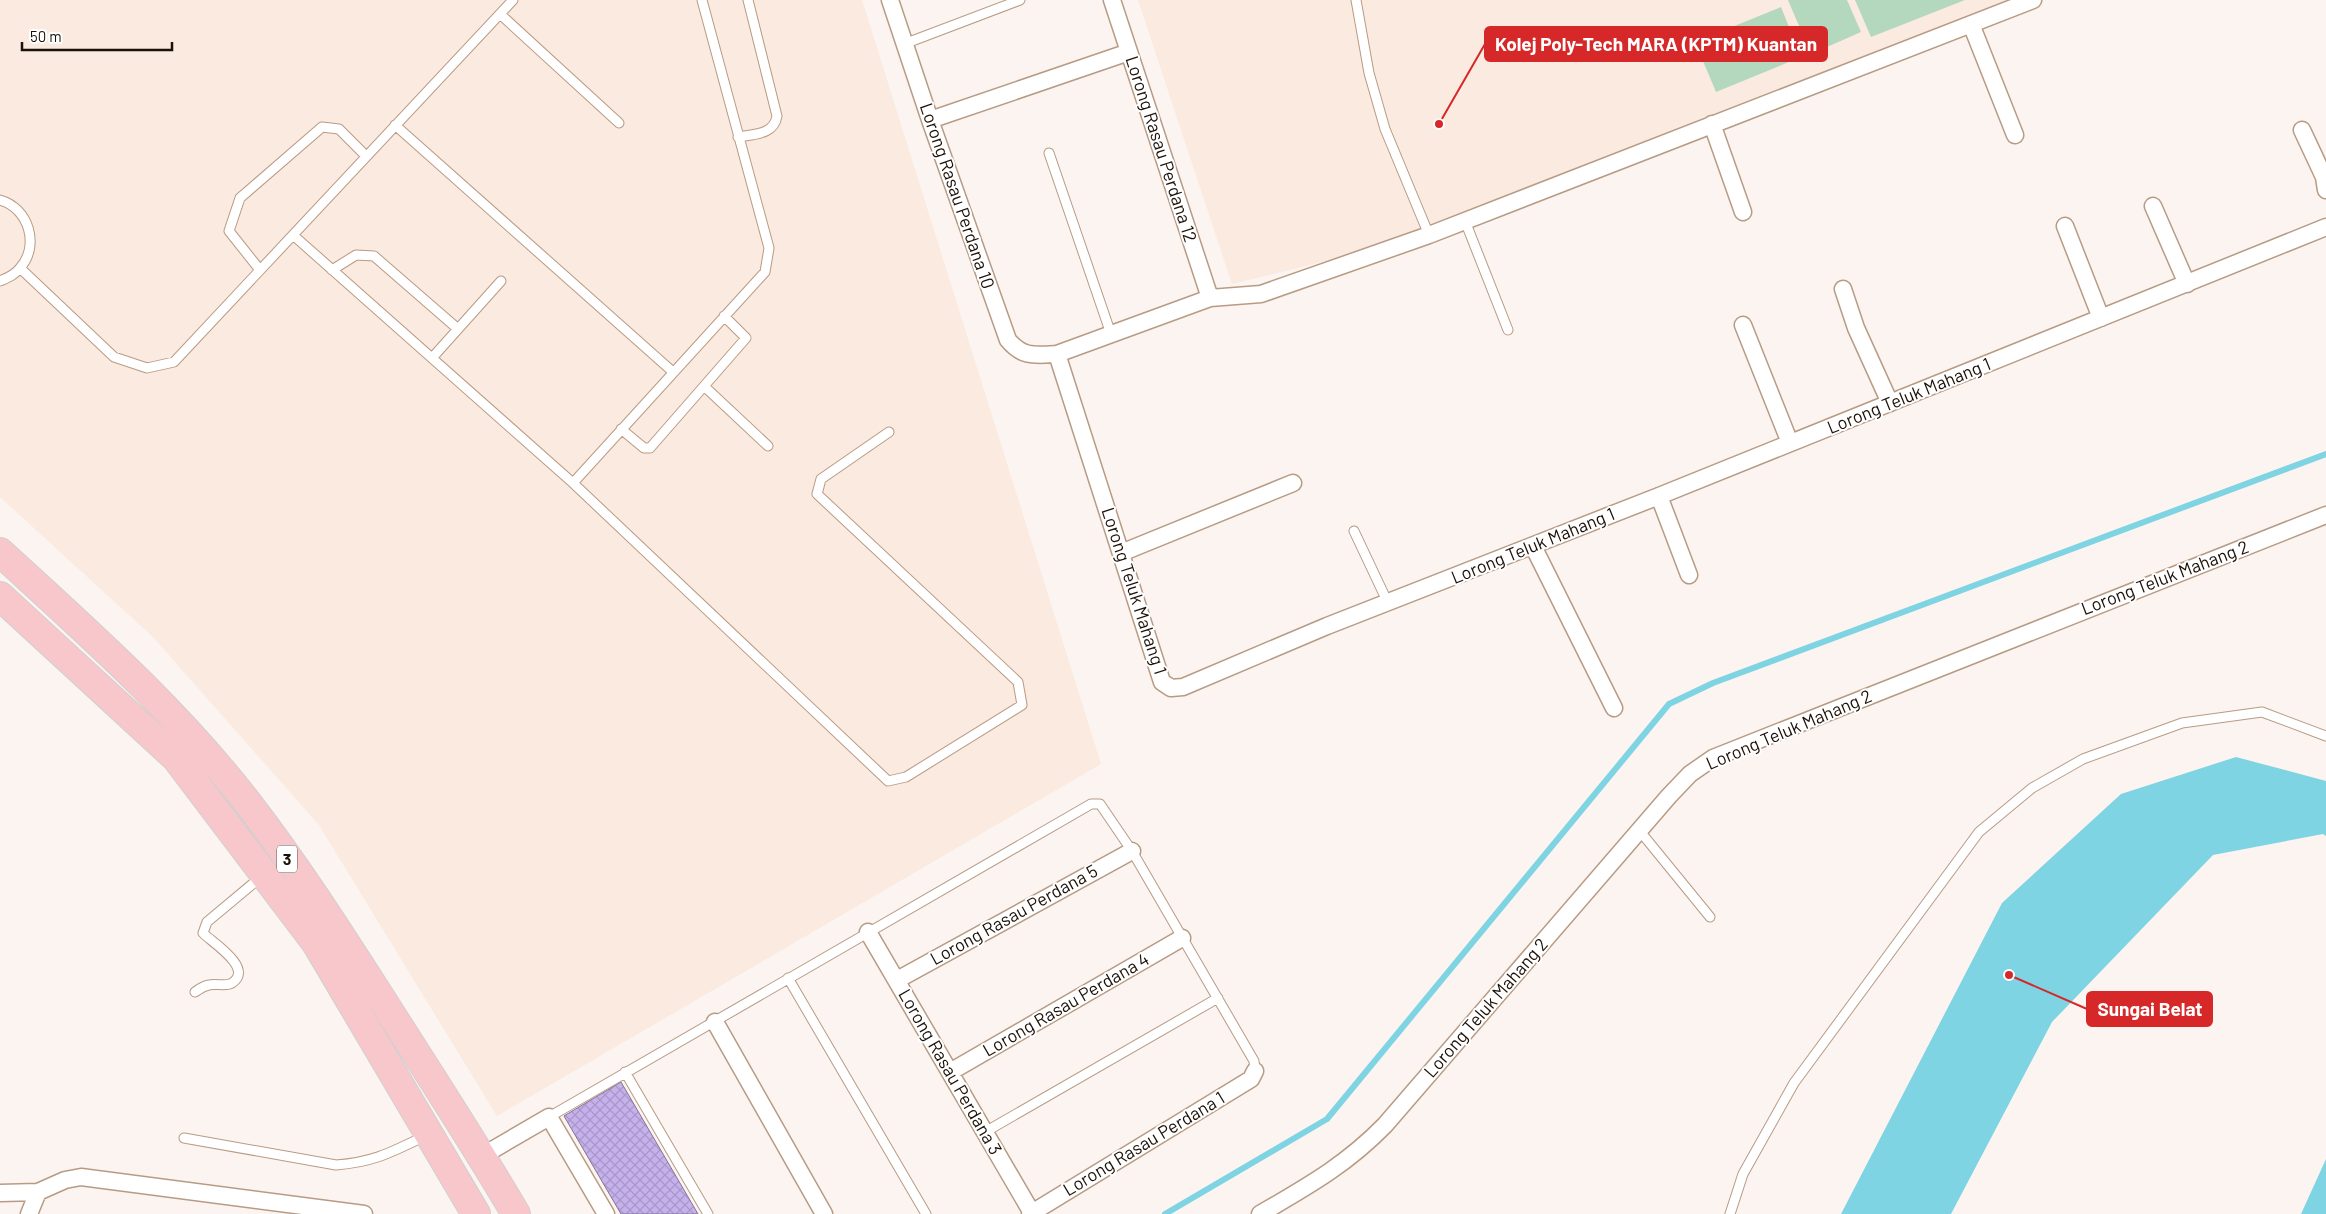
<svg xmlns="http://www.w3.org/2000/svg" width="2326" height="1214" font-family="Barlow,sans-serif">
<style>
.built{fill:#faeadf}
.garden{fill:#b3d8be}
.water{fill:#7ed4e2}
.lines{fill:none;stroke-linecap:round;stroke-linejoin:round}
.stream{stroke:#7ed4e2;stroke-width:6}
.building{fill:url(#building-cross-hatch);stroke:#807694}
.service-casing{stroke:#b89b84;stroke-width:11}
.minor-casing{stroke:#b89b84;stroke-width:19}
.trunk-casing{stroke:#d2cfce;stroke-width:30}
.service{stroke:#fff;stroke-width:9}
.minor{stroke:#fff;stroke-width:16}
.trunk{stroke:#f7c7cb;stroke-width:28}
.labels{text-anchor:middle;stroke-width:4;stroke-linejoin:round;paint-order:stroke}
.shield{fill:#fff;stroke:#605853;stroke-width:1}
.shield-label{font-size:16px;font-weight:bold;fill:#1c1109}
.street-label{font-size:18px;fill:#1c1109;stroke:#fff}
.leader{fill:none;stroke:#d62828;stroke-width:2}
.callout-dot{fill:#d62828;stroke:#fff;stroke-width:2}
.callout{fill:#d62828;stroke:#d62828;stroke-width:2}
.callout-label{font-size:19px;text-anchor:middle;font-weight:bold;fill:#fff}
</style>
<defs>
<pattern id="building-cross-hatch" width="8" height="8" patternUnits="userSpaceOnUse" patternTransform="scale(1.25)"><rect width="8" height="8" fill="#c6b1ec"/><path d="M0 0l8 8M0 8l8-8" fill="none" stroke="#aa97c9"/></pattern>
</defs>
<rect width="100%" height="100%" fill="#fbf4f0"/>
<path class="built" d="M0,0H862L1101,764L497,1116L319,825L153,637L0,497Z
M1138,0H2019L1379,248L1232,284Z"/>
<path class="garden" d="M1788,0H1847L1861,32L1811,54Z
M1855,0H1965L1871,37Z
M1781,7L1801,57L1716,92L1695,42Z"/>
<path class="water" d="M2236,757L2326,781V836L2323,834L2213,855L2052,1022L1951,1214H1841L2002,903L2121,794Z
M2326,1159V1214H2301Z"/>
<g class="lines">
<path class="stream" d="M1165,1214L1327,1119L1669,704L1713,683L2326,454"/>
</g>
<path class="building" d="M621,1082L698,1214H621L564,1116Z"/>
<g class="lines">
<defs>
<path id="service" d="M1356,0L1369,73L1385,129L1429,235
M500,14L619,123
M904,44L1020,0
M395,125L673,372
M738,137C754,134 774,135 777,116L748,0
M1049,153L1111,334
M0,200C29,208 40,246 20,268C15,275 7,278 0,281
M1465,221L1508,330
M293,235L573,483L765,272L769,248L702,0
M20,268L114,357L147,368L174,362L513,0
M260,270L229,231L240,198L322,127L339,129L366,156
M332,270L356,255L374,256L458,329
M432,358L501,281
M705,387L768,446
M621,429L644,448H650L746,338L724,316
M573,483L888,781L906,777L1022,705L1018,682L817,494L821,479L889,432
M1354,531L1388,603
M1639,830L1710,917
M788,978L926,1214
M195,992C199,989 204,986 209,985C216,983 226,987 232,983C255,968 210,941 203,933L207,922L262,876
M625,1072L708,1214
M549,1117L1091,804H1100L1132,851L1254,1061L1255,1071
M985,1132L1218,998
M184,1138L336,1165C374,1162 392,1152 425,1136
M1730,1214L1743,1174L1794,1083L1979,832L2032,788L2083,759L2182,723L2262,712L2326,736"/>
<path id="minor" d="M890,0L930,120L1008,340C1023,358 1035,355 1057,354L1210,298L1261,294L1429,235L2033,0
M1112,0L1210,298
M1971,24L2015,135
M930,120L1129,52
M1712,124L1743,212
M2302,130L2324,177L2326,190
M2153,206L2187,284
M2065,226L2101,318
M1843,289L1856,328L1890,403
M1743,325L1790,443
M1057,354L1162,682L1171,688L1183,687L1327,626L1659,496L2326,227
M1659,496L1689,575
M1533,546L1614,708
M1121,553L1293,483
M868,932L1032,1213
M897,980L1132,851
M715,1022L824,1214
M950,1072L1182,938
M482,1156L549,1117L606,1214
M0,1193L38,1192
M29,1214L38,1192L65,1180L81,1177L364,1214
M1030,1214L1251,1079L1255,1071
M1260,1214C1308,1186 1346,1165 1385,1125L1669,796L1690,774L1713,758L2326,515"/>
<path id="trunk" d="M0,552C86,631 175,709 247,802C298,868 343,939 388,1009C431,1077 475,1144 516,1214
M0,596L176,758L316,943L476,1214"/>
</defs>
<use href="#service" class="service-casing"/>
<use href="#minor" class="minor-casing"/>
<use href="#trunk" class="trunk-casing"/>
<use href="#service" class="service"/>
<use href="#minor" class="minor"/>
<use href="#trunk" class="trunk"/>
</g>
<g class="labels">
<rect class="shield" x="277" y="845.5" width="20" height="27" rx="4"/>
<g class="shield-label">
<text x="287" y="865">3</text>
</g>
<g class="street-label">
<text transform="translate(1161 149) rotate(72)" y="6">Lorong Rasau Perdana 12</text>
<text transform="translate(957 196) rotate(71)" y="6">Lorong Rasau Perdana 10</text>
<text transform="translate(1909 396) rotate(-22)" y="6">Lorong Teluk Mahang 1</text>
<text transform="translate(1533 546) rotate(-22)" y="6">Lorong Teluk Mahang 1</text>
<text transform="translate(2165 578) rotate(-21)" y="6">Lorong Teluk Mahang 2</text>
<text transform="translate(1134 591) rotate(72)" y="6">Lorong Teluk Mahang 1</text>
<text transform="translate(1789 730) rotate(-23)" y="6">Lorong Teluk Mahang 2</text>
<text transform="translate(1014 915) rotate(-29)" y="6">Lorong Rasau Perdana 5</text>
<text transform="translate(1066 1005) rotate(-30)" y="6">Lorong Rasau Perdana 4</text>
<text transform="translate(1486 1008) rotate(-49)" y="6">Lorong Teluk Mahang 2</text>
<text transform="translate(950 1072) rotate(60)" y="6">Lorong Rasau Perdana 3</text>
<text transform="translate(1144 1144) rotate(-31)" y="6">Lorong Rasau Perdana 1</text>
</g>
</g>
<path class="leader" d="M1439 124L1485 44M2009 975L2087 1009"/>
<g class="callout-dot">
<circle cx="1439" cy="124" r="5"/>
<circle cx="2009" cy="975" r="5"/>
</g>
<g class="callout">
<rect x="1485" y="27" width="342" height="34" rx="5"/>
<rect x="2087" y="992" width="125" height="34" rx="5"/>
</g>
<g class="callout-label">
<text x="1656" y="51">Kolej Poly-Tech MARA (KPTM) Kuantan</text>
<text x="2150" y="1016">Sungai Belat</text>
</g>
<path d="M22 42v8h150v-8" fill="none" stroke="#1c1109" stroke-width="2.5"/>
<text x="30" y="42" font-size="15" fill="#1c1109" stroke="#ffffff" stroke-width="4" paint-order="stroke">50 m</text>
</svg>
